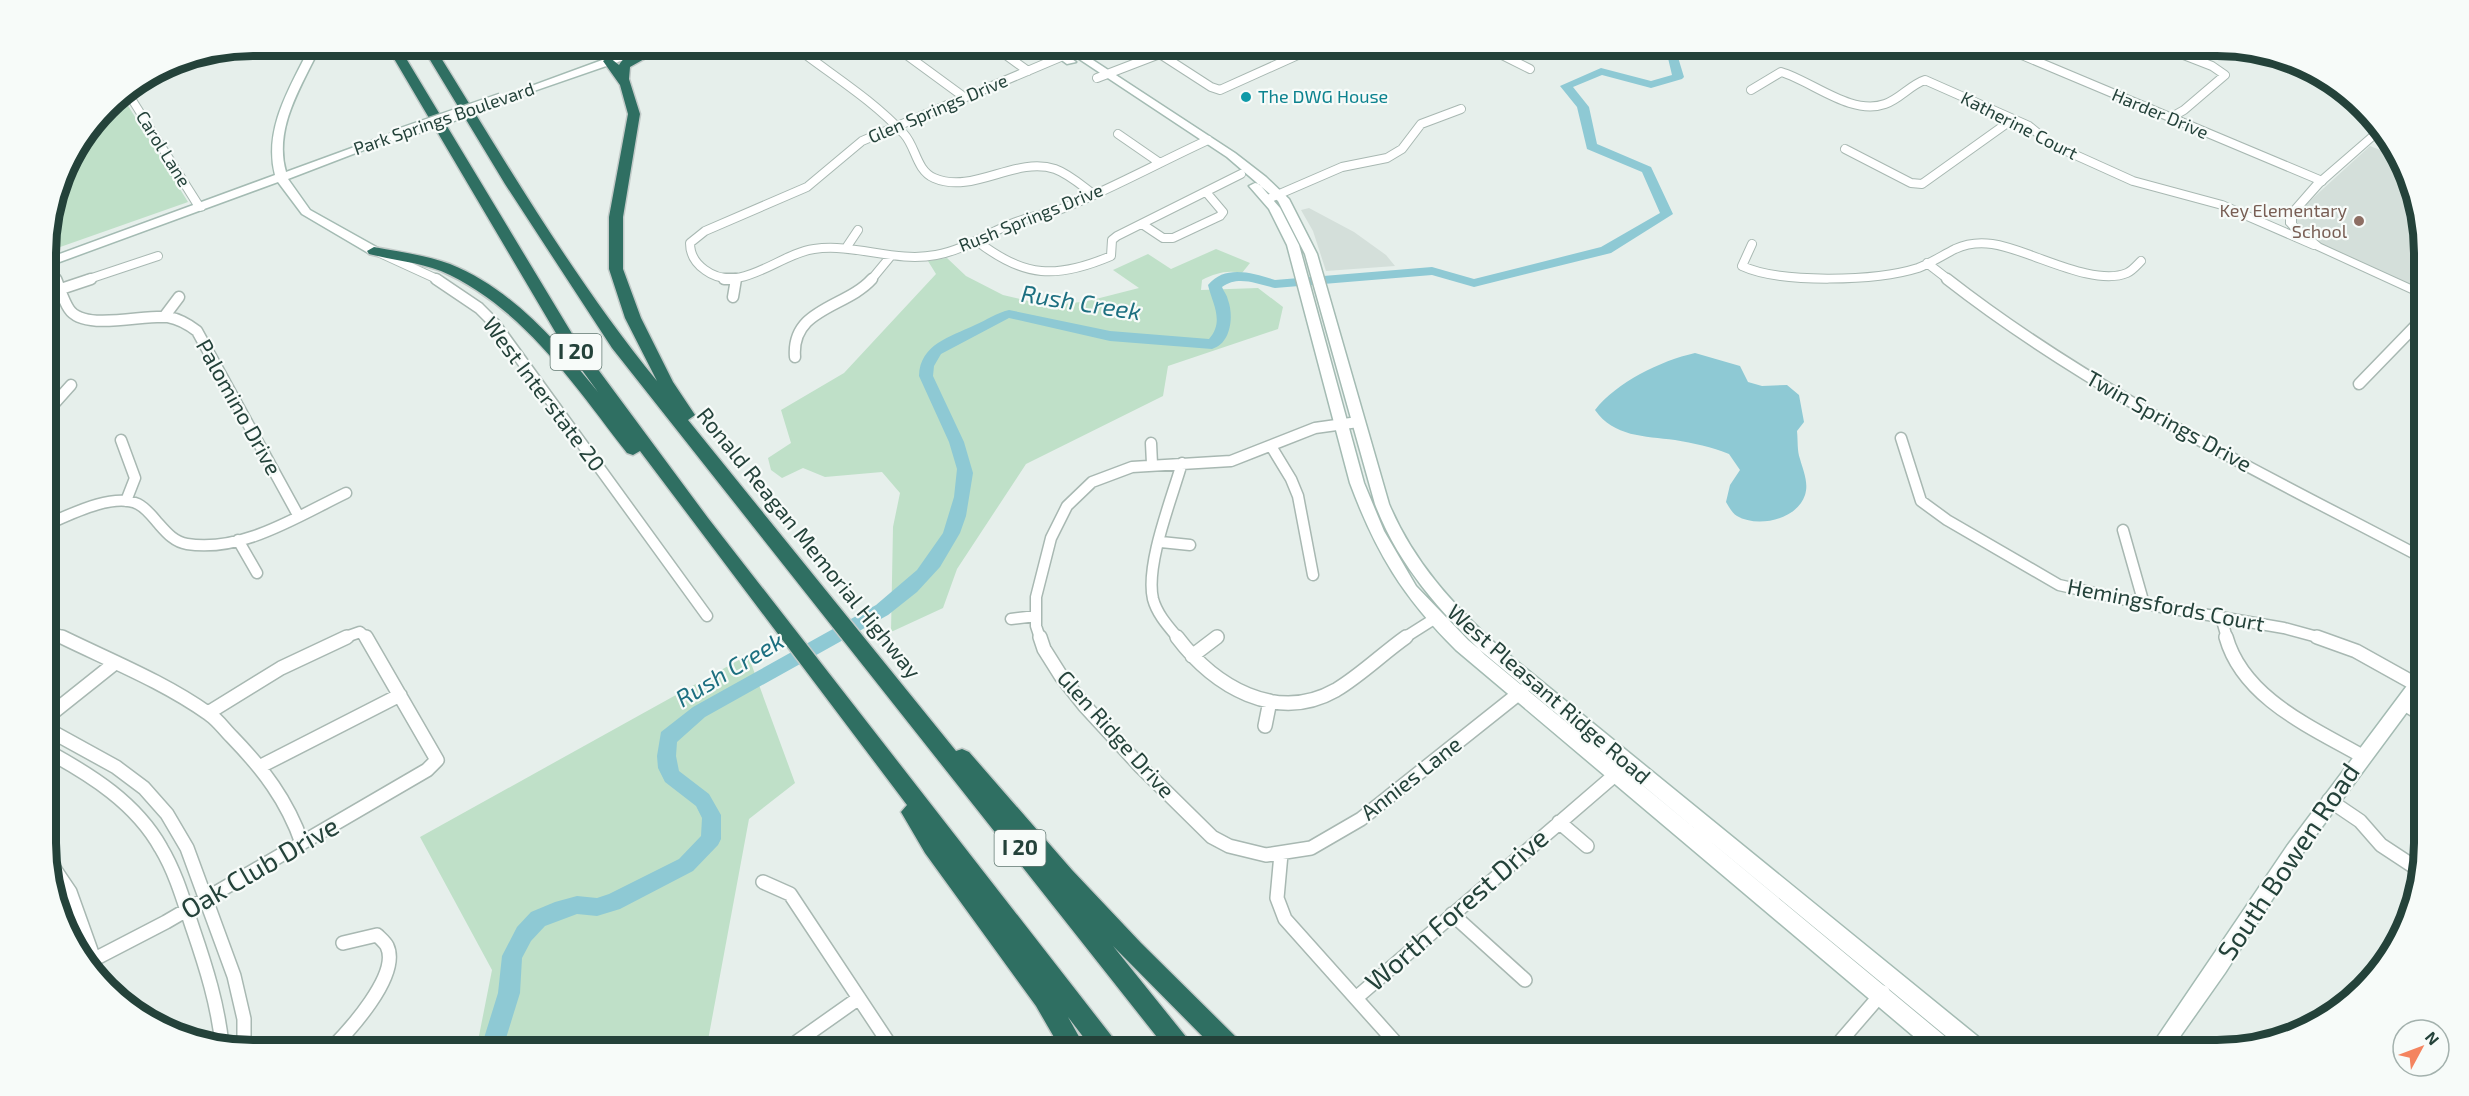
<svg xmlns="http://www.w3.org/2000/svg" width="2469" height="1096" font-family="'Exo 2',sans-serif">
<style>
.built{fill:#d4dfda}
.green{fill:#bfe0c8}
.water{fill:#8ec9d4}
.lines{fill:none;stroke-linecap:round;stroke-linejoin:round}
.river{fill:#8ec9d4;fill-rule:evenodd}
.minor-far2-casing{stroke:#a8b8b2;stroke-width:10}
.minor-far1-casing{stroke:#a8b8b2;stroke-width:13}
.minor-casing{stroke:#a8b8b2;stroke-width:16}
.tertiary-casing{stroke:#a8b8b2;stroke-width:2}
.secondary-casing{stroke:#a4bbb3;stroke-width:3}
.motorway-casing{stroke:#c2cac8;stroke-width:3}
.minor-far2{stroke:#fff;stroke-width:8}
.minor-far1{stroke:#fff;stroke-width:10}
.minor{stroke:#fff;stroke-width:13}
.tertiary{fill:#fff;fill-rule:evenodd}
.secondary{fill:#fff;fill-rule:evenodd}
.motorway{fill:#2f6f62;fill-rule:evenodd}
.secondary-bridge-casing{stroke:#a4bbb3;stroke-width:14;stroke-linecap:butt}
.secondary-bridge{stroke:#fff;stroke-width:11}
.culture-dot{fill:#0f9aa8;stroke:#f7fbf9;stroke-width:2}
.education-dot{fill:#8d6e63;stroke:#f7fbf9;stroke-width:2}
.labels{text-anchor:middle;stroke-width:4.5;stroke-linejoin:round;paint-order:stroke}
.far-culture-label{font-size:18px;fill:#0d838f;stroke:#f7fbf9;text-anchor:start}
.far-street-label{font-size:18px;fill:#24423a;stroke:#f7fbf9}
.far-education-label{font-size:18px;fill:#785e54;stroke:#f7fbf9;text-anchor:end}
.shield{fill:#f7fbf9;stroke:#637a73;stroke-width:1.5}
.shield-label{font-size:21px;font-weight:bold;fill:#24423a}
.street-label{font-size:22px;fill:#24423a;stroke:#f7fbf9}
.water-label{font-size:24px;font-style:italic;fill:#1c6f80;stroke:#f7fbf9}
.near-street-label{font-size:27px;fill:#24423a;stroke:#f7fbf9}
.rim{fill:none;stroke:#24423a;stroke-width:8}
</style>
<rect width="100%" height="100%" fill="#e6efeb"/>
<path class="built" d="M2370,146L2393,155L2422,226V290L2321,246L2298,226L2296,217L2301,209Z
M1309,208L1354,232L1386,255L1395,266L1326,271L1313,231L1301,210Z"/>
<path class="green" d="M122,96L188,202L46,252L45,239L67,160L114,98Z
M1216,249L1250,263L1242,273C1227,270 1216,273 1202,280L1201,290L1258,288L1283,307L1278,329L1168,366L1163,396L1026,464L957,569L943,608L891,632L893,527L900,493L882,472L825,477L803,468L782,478L771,470L768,458L791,443L781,410L844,373L936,274L928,261L947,258L966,276L1003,295L1049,306L1088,301L1139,288L1113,270L1148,254L1171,269Z
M748,655L795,783L749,819L706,1051H476L492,970L420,837Z"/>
<path class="water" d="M1695,353L1740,366L1748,382L1762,386L1787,385L1799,395L1804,422L1797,431C1798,440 1797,451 1800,459C1803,470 1809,483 1805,495C1797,520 1757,528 1737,516C1732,513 1729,507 1726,502L1730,485L1740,470L1729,454C1712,447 1693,443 1675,440C1644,436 1614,437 1595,410C1617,382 1660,361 1695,353Z"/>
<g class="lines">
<path class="river" d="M1642,45H1657L1677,54L1684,77L1682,79L1651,88L1602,75L1573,87L1589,107L1597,144L1651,167L1673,214L1611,253L1474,287L1432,275L1275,288C1257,284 1238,275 1222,287C1224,292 1227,295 1228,300C1234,316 1231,344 1212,349L1110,341L1009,318L941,354L934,366L933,376L964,442L973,473L966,516L960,533L940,567L917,592L888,615L705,717L677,742L676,756L679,771L709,794L721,815V839L718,845L693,871L620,909L597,916L577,914L545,926L531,941L522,958L520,993L502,1051H480L498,993L502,956L517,927L531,912L555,902L577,896L597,898L609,894L679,859L701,836L702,818L696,806L665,782L658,768L657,756L661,732L693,707L876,605L917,570L943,533L954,497L957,469L949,442L919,376C920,344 950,337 975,325C987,320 996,313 1009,310L1110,331L1209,339C1225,321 1212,303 1208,285C1225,264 1253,273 1275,280L1432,267L1474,279L1601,247L1660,213L1642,172L1587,149L1577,107L1560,86L1601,68L1651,81L1672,75L1668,58Z"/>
<defs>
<path id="minor-far2" d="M793,45C830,74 872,99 904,134C916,147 916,170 934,178C973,195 1015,156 1055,169C1069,174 1081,185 1093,194
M893,45L964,97
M992,45L1028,71
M1146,45L1211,87L1220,90L1320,45
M1482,45L1530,69
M1998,45L2322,181
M2158,45L2212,66L2225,75L2184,110L2170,118
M1063,56L862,141L807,187L705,231L690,243C690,255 695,263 705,270C740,296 778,254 814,249C855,243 895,263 936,255C965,250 989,232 1016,222C1031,216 1048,214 1064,208C1113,188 1160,162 1208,140
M1097,78L1183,45
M1751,90L1781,72C1812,81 1851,116 1885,104C1900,99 1910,85 1925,80L2029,126L2051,144L2133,181L2222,205L2314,245
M116,97L128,93
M1118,134L1160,163
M1845,149L1911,183L1922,184L2013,119
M1268,199L1342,167L1387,158L1402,149L1421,124L1461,109
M1142,224L1163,238H1173L1220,216L1223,212L1206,192
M977,241C1024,278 1057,279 1111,256L1112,240L1117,236L1241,174
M1752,244L1742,266C1781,284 1877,281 1918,268C1931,263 1943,255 1955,249C1981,237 2005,246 2030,255C2056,264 2101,284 2127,273C2132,271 2137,265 2141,261
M846,248L858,230
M380,253L439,280
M49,262L57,280
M1927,263L1949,280
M86,280L158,256
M736,280V278
M871,280L890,257"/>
<path id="minor-far1" d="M56,279C60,288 63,300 69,309C84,332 144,314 168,317C179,319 188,324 197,331L298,515
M436,279L479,308L495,324L707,616
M724,279H735
M1947,279C2093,393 2260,472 2423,558
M61,289L91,279
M733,297L736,279
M164,317L179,297
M795,357C791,308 846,308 872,279
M2359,384L2423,318
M46,413L71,385
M1901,438L1921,501L1947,520L2059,585L2144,604L2284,628L2321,638
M121,440L135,478L126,501
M1151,443L1152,464
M1271,446L1291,479L1298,496L1313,575
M46,525C69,515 113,492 138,504C146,508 152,516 158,523C166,532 174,542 187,544C242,553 298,516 346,493
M2123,530L2144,604
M238,540L257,573
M1161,542L1190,545
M2221,617L2227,638
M1011,619L1036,616
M46,629L65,638
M343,638L360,632L366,638
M1040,638L1036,626V597L1051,538L1067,506L1092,482L1132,467L1231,461L1315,428L1358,422
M1178,638C1168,626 1157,614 1153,599C1145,565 1172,498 1182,463
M1215,638L1217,637
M1404,638L1434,619"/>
<path id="minor" d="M62,637C111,661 164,682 209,714C218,720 224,729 232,737C263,769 287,800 302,843
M1040,637L1044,649L1061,676L1084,705L1140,766L1212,837L1229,846L1266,855L1311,848L1361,819L1522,691
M1177,637C1214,686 1276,724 1336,690C1361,675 1382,654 1406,637
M2226,637C2243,698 2311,727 2362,756
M2317,637L2356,651L2417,685
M1192,656L1217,637
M2403,703L2424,716
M208,713L281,668L347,637
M46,718L115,663
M1265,726L1270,701
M47,729L116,767L144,788L167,814L187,848L234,976L244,1019V1049
M47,751C91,775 136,803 161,848C176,873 184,902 193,929C206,967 218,1005 222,1045
M261,766L400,695
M2329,800L2360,821L2381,845L2419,870
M1559,822L1587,846
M1281,854L1277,898L1285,919L1403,1051
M47,858L70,892L94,959
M763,882L790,894L894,1051
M1452,914L1525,980
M85,964L166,922L427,770L437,760L366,637
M1356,998L1616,774
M329,1051C348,1032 401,975 387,946C385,942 380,938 377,935L343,943
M784,1051L859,998
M1832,1051L1883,992"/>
<path id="tertiary" d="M129,88L205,208L204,210L200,211L195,208L123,92Z
M2380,125L2383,132L2322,186L2296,215V223L2321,244L2422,290V298L2313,248L2301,240L2286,224V214L2314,182Z"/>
<path id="secondary" d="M311,45H321C303,84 273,127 286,172L390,134L394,133L400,136L288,179L310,210L378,248V254H370L302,214L278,182L46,267V259L275,175C263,128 291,86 311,45Z
M651,45H667L505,101H497L496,99L605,59Z
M1041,45H1053L1076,62L1067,64Z
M1058,45H1070L1235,153L1266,177L1289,199L1317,254L1389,504C1413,561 1452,604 1497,645L1987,1044L1990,1051H1964L1485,655C1438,609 1399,566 1375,504L1305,254L1278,201L1227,157Z
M626,46L631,49L630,51L595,53L590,50L595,47Z
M1255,183L1259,184L1280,208L1299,245L1364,483L1384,531L1416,586L1468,640L1954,1044L1957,1051H1931L1456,650C1403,597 1376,553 1350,483L1287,245L1269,209L1249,186Z
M2424,670V689L2299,858L2225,973L2170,1051H2148L2287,846L2418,671Z"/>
<path id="motorway" d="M386,45H398L574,337L708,518L1117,1043L1121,1051H1094L1068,1017L1087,1051H1062L1036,1006L925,853L901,812L907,805L640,451L633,455L627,453C575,386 522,306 441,271C418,262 392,260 369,254L367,251L374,247C399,252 426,255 450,264C512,289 557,342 598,392L560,340Z
M421,45H433C504,159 572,277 657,381L625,318L609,269V217L628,114L620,85L603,61L609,57L619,65C628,50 653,45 669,45L630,67L629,79L640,114L623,217V269L641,318L673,382L695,415L688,420L956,751L962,749L969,752L1072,870L1141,943L1242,1043L1246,1051H1217L1113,946L1191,1043L1195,1051H1168L612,348L505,184Z"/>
</defs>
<use href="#minor-far2" class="minor-far2-casing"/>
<use href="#minor-far1" class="minor-far1-casing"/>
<use href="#minor" class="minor-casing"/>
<use href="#tertiary" class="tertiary-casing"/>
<use href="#secondary" class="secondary-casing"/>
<use href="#motorway" class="motorway-casing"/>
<use href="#minor-far2" class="minor-far2"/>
<use href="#minor-far1" class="minor-far1"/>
<use href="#minor" class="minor"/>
<use href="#tertiary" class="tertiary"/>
<use href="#secondary" class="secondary"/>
<use href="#motorway" class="motorway"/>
<defs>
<path id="secondary-bridge" d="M394,136L501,99"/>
</defs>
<use href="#secondary-bridge" class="secondary-bridge-casing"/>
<use href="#secondary-bridge" class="secondary-bridge"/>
</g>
<circle class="culture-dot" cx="1246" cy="97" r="6"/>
<circle class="education-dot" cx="2359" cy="221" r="6"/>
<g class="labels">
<g class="far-culture-label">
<text x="1258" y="103">The DWG House</text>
</g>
<g class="far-street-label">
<text transform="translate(938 109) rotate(-23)" y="6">Glen Springs Drive</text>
<text transform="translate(2160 114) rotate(23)" y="6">Harder Drive</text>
<text transform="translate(444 119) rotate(-19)" y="6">Park Springs Boulevard</text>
<text transform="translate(2019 126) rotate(27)" y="6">Katherine Court</text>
<text transform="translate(163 149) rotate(58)" y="6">Carol Lane</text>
<text transform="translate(1031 218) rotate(-22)" y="6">Rush Springs Drive</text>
</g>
<g class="far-education-label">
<text x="2347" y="217">Key Elementary<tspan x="2347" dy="21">School</tspan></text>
</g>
<g class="shield">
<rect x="550.5" y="334" width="51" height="36" rx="4.5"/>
<rect x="994.5" y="830" width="51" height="36" rx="4.5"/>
</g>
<g class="shield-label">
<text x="576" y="359">I 20</text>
<text x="1020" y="855">I 20</text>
</g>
<g class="street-label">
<text transform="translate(544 394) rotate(53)" y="8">West Interstate 20</text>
<text transform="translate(239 407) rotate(61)" y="8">Palomino Drive</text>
<text transform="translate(2169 421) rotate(29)" y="8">Twin Springs Drive</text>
<text transform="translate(809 543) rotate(51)" y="8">Ronald Reagan Memorial Highway</text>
<text transform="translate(2166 605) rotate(11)" y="8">Hemingsfords Court</text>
<text transform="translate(1549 694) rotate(41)" y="8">West Pleasant Ridge Road</text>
<text transform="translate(1116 734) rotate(48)" y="8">Glen Ridge Drive</text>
<text transform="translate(1411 778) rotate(-38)" y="8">Annies Lane</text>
</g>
<g class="water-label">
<text transform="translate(1081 303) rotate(9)" y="8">Rush Creek</text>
<text transform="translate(730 670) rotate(-31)" y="8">Rush Creek</text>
</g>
<g class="near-street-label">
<text transform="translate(2289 862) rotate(-56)" y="9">South Bowen Road</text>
<text transform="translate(260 868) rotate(-30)" y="9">Oak Club Drive</text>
<text transform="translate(1457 910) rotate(-41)" y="9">Worth Forest Drive</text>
</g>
</g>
<path d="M0 0H2469V1096H0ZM253 56H2217A197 197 0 0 1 2414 253V843A197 197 0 0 1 2217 1040H253A197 197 0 0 1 56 843V253A197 197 0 0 1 253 56Z" fill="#f7fbf9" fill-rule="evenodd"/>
<path class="rim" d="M253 56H2217A197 197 0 0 1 2414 253V843A197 197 0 0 1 2217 1040H253A197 197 0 0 1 56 843V253A197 197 0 0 1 253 56Z"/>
<g transform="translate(2421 1048) rotate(49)"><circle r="28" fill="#f7fbf9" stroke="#a3b1ad" stroke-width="1.5"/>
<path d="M0-4.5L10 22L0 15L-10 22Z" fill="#f4845f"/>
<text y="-9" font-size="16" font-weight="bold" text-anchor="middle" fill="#24423a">N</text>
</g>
</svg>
